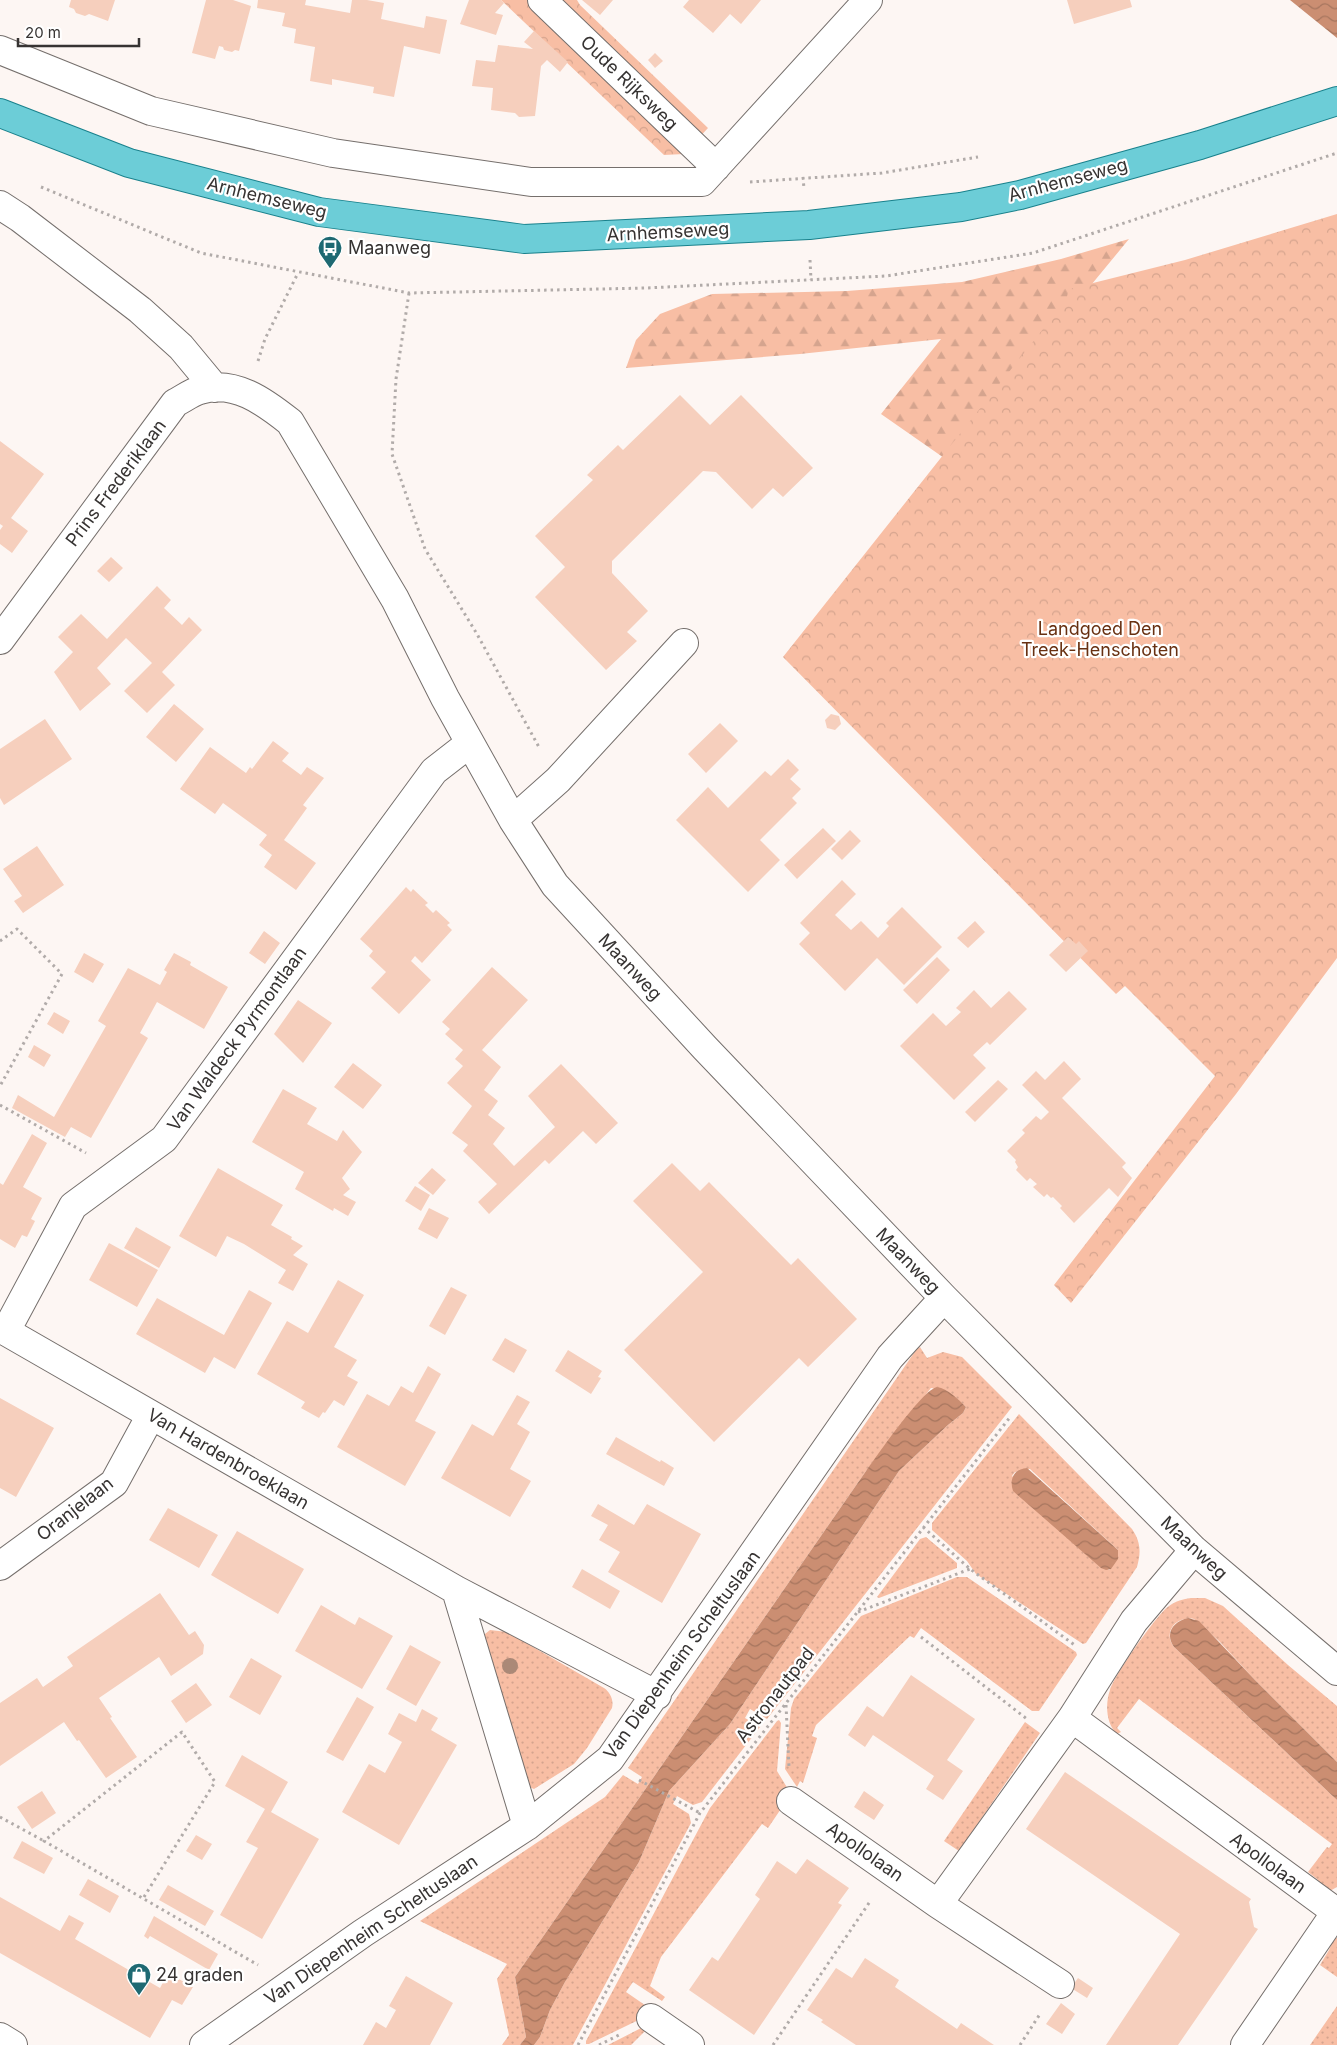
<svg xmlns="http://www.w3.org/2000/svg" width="1337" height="2045" font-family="Inter,sans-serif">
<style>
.grass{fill:url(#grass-dots);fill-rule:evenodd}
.forest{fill:url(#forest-firs)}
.park{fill:url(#park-crowns)}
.water{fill:url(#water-waves)}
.building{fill:#f6cfbd}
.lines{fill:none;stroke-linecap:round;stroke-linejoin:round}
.minor-casing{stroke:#756f6c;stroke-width:30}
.major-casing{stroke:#19818c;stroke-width:30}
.path{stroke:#b1aba9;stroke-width:3;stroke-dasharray:2.5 4;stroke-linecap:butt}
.minor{stroke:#fff;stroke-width:28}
.major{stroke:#6ccdd7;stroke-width:28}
.tree{fill:#ab8977}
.labels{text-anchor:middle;stroke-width:4.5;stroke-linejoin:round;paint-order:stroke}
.street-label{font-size:18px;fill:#363332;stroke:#fff}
.poi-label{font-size:18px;fill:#363332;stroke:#fff;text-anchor:start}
.park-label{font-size:18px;fill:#683011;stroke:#fff}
</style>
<defs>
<pattern id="grass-dots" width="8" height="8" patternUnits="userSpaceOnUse" patternTransform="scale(1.25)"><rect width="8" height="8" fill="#f8bea4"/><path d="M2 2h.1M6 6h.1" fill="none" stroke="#d5a48e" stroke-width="1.8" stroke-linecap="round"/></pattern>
<pattern id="forest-firs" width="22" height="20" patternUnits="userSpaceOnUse" patternTransform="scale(1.25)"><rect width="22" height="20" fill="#f8bea4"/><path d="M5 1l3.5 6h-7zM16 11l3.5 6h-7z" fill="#d5a48e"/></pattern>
<pattern id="park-crowns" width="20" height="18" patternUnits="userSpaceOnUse" patternTransform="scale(1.25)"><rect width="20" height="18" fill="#f8bea4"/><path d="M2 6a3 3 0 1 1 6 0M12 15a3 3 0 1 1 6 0" fill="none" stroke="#d5a48e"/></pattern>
<pattern id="water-waves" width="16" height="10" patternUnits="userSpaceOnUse" patternTransform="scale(1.25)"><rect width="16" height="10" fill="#cb8e72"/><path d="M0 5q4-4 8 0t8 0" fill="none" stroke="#a6755e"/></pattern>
</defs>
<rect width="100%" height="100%" fill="#fdf6f3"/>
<path class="grass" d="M920,1347L927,1358L943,1352L962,1357L1012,1407L767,1719L750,1709L745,1718L760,1727L702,1802L693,1805L677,1796L673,1804L689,1814L691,1823L573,2045H534L540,2037L550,2010L565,1982L639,1862L669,1791L730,1724L899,1471L948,1425L963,1413L966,1407L947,1391L931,1388L866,1471L515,1977L526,2037L520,2045H502L509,2035L497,1979L507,1964L420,1921L605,1797L623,1775L638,1784L642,1777L628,1768L916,1350Z
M1019,1414L1132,1529C1141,1542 1141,1553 1137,1567L1086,1643L1083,1644L976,1574L967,1561L932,1530V1523ZM1030,1469L1118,1550L1111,1568L1109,1570L1012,1476L1015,1472Z
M926,1537L957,1563V1568L879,1598L877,1597L920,1539Z
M957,1577H967L1076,1652L1077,1655L1039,1711H1032L921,1628L914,1638L910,1636L816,1725L812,1736L817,1738L803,1783L800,1781L797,1787L785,1769L791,1708L794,1699L861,1616Z
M1191,1598H1205L1223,1606L1288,1665L1337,1706V1762L1255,1680L1219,1641L1194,1619C1177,1616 1162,1631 1174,1647L1337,1800V1887L1328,1892L1317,1879L1308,1872L1327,1847L1329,1848L1332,1844L1139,1699L1117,1728L1121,1732L1117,1734C1106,1724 1105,1704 1110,1690C1114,1676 1157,1614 1169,1606C1176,1601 1183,1599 1191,1598Z
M490,1630L507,1632L604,1688C610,1692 614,1700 612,1708L587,1748L574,1764L534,1789L527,1786L481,1640L485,1634Z
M779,1720L781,1723L777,1771L791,1794L768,1828L762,1824L661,1957L650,1986L665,1997L662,2001L633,1982L626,1992L655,2012L589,2044H586V2041L710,1808L777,1721Z
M1025,1722L1040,1733L959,1851L944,1841Z
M1334,1938H1337V1977L1320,1965L1329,1950Z
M1337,2006V2045H1310Z
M645,2026L643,2029L645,2031L631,2045H608Z"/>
<path class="forest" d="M1129,239L947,460L881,414L941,339L800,354L626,368L636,340L660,314L712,294L847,291L962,282L1061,259Z"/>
<path class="park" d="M501,0H577L580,5L708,128L684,154L664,155Z
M1337,214V958L1236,1094L1071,1303L1054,1285L1215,1076L1125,986L1116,994L783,657L1066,300L1069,289L1185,260Z"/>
<path class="water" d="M1290,0H1337V38Z
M937,1387C948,1389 958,1399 966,1407L963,1413L948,1425L899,1471L730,1724L669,1791L639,1862L565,1982L550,2010L540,2037L534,2045H520L526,2037L515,1977L866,1471C877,1456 922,1390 937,1387Z
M1027,1468L1118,1550V1559L1111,1569L1106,1570L1101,1568L1013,1491C1009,1479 1014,1469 1027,1468Z
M1188,1618L1199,1621L1255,1680L1337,1762V1800L1174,1647C1164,1633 1174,1621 1188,1618Z"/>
<path class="building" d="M71,0H115L108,21L89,14L85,16L76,13L74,9L69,7Z
M206,0H233L251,6L239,51L235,50L232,52L224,50L223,47L219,46L215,59L192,53Z
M258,0H306L305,5L350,13L352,0H367L384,3L381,19L424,28L426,16L447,20L440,54L404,46L394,97L373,93L374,87L332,79V85L310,81L315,47L294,43L296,29L282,26L285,13L257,8Z
M469,0H501L504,3L495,13L503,15L496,35L460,24Z
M582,0H613L600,15Z
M689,0H761L741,24L730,14L713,33L683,7Z
M1067,0H1130L1132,7L1074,24Z
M534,31L568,62L560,72L547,60L541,66L535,116L519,117L515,113L491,110L493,88L472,86L476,60L495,62L498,45L533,49L524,42Z
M655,53L663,61L655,68L648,60Z
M680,395L710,425L741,395L813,468L783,497L773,488L752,509L716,472L703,471L612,561V573L648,611L627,632L637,641L606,670L535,597L565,567L535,536L593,480L587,475L618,445L623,450Z
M0,441L44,474L11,518L28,531L12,553L0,544V530L3,526L0,524Z
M111,557L123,568L109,582L97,571Z
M157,586L171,600L164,608L182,625L189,617L202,630L162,672L175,685L147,713L124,691L152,663L126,638L97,668L111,684L80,711L54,672L73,652L58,637L81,614L107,639Z
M174,704L204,729L176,762L146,737Z
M831,714L839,716L841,724L835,730L827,728L825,720Z
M45,719L72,759L4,805L0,798V749Z
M720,723L738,741L706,773L688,754Z
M273,741L289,753L282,761L301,775L307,767L324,778L303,805L307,808L284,840L316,863L296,890L264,867L272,855L259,845L267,835L223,803L215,814L180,789L210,747L246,773L250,767L252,769Z
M788,759L799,770L790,779L801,789L792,798L797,803L760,840L780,860L748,892L676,820L708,787L728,808L765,771L771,776Z
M823,828L836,841L797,879L784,865Z
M850,830L861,841L842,860L831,849Z
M37,846L64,885L23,913L14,901L22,896L3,869Z
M842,880L856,894L835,915L851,930L861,921L878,938L889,926L886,923L902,907L942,947L904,985L877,958L845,991L799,944L810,933L800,923Z
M406,887L411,892L413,889L428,903L425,905L433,913L436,910L450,923L447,925L452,930L422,963L415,956L411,961L431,980L399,1014L371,988L386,972L369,956L373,951L360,939Z
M975,921L985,932L968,948L957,938Z
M264,931L280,943L265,964L249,953Z
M1068,937L1076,944L1079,941L1088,951L1066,972L1049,955Z
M84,953L104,964L93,983L74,972Z
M174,953L191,962L190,965L228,987L204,1029L157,1002L140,1033L148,1038L91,1138L71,1127L65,1137L12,1108L18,1095L54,1117L106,1026L98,1021L128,968L160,985L167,972L164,970Z
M937,957L950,970L917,1004L903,990Z
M492,967L528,1000L482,1050L501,1067L484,1090L498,1101L488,1115L505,1128L493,1144L514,1166L555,1127L528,1096L561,1064L618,1123L596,1144L583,1131L549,1164L545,1160L489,1214L478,1202L497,1184L463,1151L468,1145L467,1144L452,1133L472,1106L447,1083L463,1066L455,1059L463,1050L445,1034L450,1029L442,1022Z
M974,990L991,1008L1009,991L1027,1009L990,1045L987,1042L973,1055L986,1068L954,1100L900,1046L933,1013L946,1026L961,1012L956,1008Z
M298,1000L332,1023L303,1063L274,1034Z
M54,1012L70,1021L63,1034L47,1024Z
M34,1045L51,1055L44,1067L28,1057Z
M1064,1061L1081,1079L1062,1098L1126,1163L1122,1167L1132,1178L1118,1197L1109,1188L1074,1223L1060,1208L1062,1206L1053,1197L1051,1198L1047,1194L1044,1197L1033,1187L1037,1184L1030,1178L1027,1181L1016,1170L1018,1167L1015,1162L1016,1160L1007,1151L1025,1133L1022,1130L1036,1116L1041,1120L1049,1112L1022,1085L1036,1071L1045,1080Z
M353,1063L382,1085L363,1109L334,1087Z
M998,1080L1008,1089L975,1122L965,1112Z
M283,1089L317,1108L307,1124L337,1141L343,1130L362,1152L342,1178L350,1189L343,1195L356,1202L348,1216L334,1208L333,1211L295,1189L304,1172L252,1142Z
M32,1134L47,1143L23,1187L42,1198L31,1219L35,1221L27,1237L22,1235L15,1248L0,1239V1183L3,1185Z
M672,1163L700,1191L709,1182L791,1265L798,1258L857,1319L808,1367L799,1358L714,1442L624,1350L703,1272L633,1201Z
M218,1168L283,1205L271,1225L292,1237L291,1239L303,1246L293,1255L308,1264L293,1291L278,1283L286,1270L244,1244L227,1236L216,1257L179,1236Z
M432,1168L446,1180L433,1195L418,1183Z
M415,1186L430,1195L421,1211L405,1201Z
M429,1208L449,1218L437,1239L418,1229Z
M136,1227L171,1247L159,1268L124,1248Z
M109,1243L158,1270L137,1307L89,1280Z
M338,1280L364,1295L334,1347L357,1360L347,1376L358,1382L344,1406L334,1400L325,1413L323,1412L319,1418L301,1408L305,1402L257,1374L287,1321L308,1333Z
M451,1287L467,1295L445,1335L429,1326Z
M249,1290L272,1303L235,1369L214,1357L205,1373L136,1334L157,1298L224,1335Z
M505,1338L527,1350L514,1373L492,1360Z
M568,1350L602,1371L598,1377L601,1378L591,1394L555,1371Z
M428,1366L441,1374L415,1421L436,1432L405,1486L337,1447L367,1394L389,1406L401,1386L413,1393Z
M517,1395L530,1402L517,1424L530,1432L510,1469L531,1481L510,1517L441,1478L472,1424L493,1436Z
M0,1398L54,1428L16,1497L0,1488Z
M616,1437L660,1462L661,1460L674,1468L664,1486L606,1454Z
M598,1504L634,1525L647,1504L701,1534L662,1603L608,1572L620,1552L599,1540L608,1525L591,1516Z
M168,1508L218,1535L199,1568L149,1540Z
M237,1531L304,1569L278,1614L211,1575Z
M582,1569L620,1591L610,1609L572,1587Z
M160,1593L189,1635L195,1631L204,1645L203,1654L171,1676L159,1657L99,1698L112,1717L110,1718L137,1757L106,1778L79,1740L77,1741L64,1722L0,1766V1703L37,1678L43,1687L73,1666L67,1657Z
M321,1605L355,1625L359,1617L393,1636L362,1689L295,1651Z
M410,1645L441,1662L416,1706L386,1689Z
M251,1658L282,1676L260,1715L229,1697Z
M911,1675L975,1719L947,1760L963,1771L943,1800L926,1789L934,1776L873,1735L865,1747L848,1735L867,1706L883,1717Z
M196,1683L212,1705L186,1723L171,1701Z
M357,1697L374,1707L343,1761L326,1752Z
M422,1709L438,1718L431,1730L457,1745L399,1845L342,1812L369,1764L385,1773L402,1742L388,1734L399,1713L416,1722Z
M242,1755L288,1782L271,1812L319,1839L262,1939L220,1915L258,1848L246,1842L265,1809L225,1786Z
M1065,1772L1251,1899L1249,1902L1254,1927L1258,1929L1178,2045H1106L1180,1934L1026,1829Z
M42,1791L56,1813L32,1829L17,1807Z
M864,1791L884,1805L874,1820L854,1807Z
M196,1835L212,1844L202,1860L186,1851Z
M22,1841L53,1858L44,1874L13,1858Z
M807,1859L849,1888L838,1903L842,1905L754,2035L689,1990L712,1957L718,1961L760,1899L755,1895L777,1861L796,1874Z
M88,1879L119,1896L110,1913L79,1895Z
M168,1885L214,1911L205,1926L159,1900Z
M0,1897L60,1931L69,1915L84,1923L75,1939L160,1988L168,1973L193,1987L182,2005L172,2000L150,2038L0,1953Z
M154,1916L218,1954L209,1970L150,1936L148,1939L144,1936Z
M865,1958L899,1980L895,1987L957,2029L961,2023L994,2045H856L821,2022L823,2020L807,2010L836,1968L852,1978Z
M406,1976L453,2003L430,2045H363L376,2022L386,2028L396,2010L389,2006Z
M1078,1978L1093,1988L1087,1998L1071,1988Z
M1061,2003L1075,2014L1062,2034L1046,2024Z"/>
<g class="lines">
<defs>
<path id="minor" d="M542,0L716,167
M0,50L151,111L333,153L531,182H702L868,0
M0,205L20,218L140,310L181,347L215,388
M0,640L175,403C183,399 192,392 200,390C234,379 265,402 290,422L395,599L445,698L513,820L555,885L705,1048L944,1298L1194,1550L1337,1671
M513,820L558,780L684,643
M0,1328L456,1590L657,1695
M6,1331L73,1206L164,1139L434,771L470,743
M1194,1550L1134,1621L1072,1718L1336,1912L1245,2045
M0,1566L114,1483L151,1415
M456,1590L527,1826
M791,1801L938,1904L1072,1718
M938,1904L1060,1984
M651,2018L690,2045
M0,2037L13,2045
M204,2045L363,1933L527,1826L610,1759L890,1357L944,1298"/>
<path id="major" d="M0,113L129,163L319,212L524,239L809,225L961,207L1020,195L1200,145L1337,101"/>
</defs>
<use href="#minor" class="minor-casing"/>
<use href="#major" class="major-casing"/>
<path class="path" d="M803,177L804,189
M750,182L882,173L978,157
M41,187L201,253L409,293L647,288L886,276L1033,253L1337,153
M810,260L811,280
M409,293L396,379L392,454L425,549L477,634L540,749
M258,361L265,339L298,273
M0,941L17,929L62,974L0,1086
M0,1105L86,1153
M923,1527L970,1569L1076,1646
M858,1612L970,1569
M921,1637L1027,1719
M786,1705L789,1767
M639,1780L700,1813
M0,1817L44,1841
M144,1897L215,1782L182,1732L44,1841L258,1965
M578,2045L700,1813L1011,1416
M599,2045L621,2034
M773,2045L871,1900
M1020,2045L1040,2014"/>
<use href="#minor" class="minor"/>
<use href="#major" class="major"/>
</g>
<circle class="tree" cx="510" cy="1666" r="8"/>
<defs>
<symbol id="bus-pin" viewBox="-11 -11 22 30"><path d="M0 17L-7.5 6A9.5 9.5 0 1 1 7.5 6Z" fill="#1e6972" stroke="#fff"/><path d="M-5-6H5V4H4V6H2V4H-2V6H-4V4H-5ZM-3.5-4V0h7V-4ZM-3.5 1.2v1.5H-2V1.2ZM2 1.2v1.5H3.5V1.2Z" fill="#fff"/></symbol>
<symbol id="shop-pin" viewBox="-11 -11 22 30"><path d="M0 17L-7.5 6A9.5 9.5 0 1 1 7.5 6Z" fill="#1e6972" stroke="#fff"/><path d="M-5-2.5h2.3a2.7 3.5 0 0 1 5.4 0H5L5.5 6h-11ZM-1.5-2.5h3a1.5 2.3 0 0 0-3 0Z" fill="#fff"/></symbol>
</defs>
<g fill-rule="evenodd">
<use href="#bus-pin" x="316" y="234" width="28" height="38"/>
<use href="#shop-pin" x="125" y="1961" width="28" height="38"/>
</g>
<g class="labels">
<g class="street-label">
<text transform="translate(629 83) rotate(44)" y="6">Oude Rijksweg</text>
<text transform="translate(1068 180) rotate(-15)" y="6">Arnhemseweg</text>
<text transform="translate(267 198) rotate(14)" y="6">Arnhemseweg</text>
<text transform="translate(668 232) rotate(-3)" y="6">Arnhemseweg</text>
<text transform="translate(116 483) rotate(-53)" y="6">Prins Frederiklaan</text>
<text transform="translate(630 967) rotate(47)" y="6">Maanweg</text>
<text transform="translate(237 1039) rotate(-54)" y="6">Van Waldeck Pyrmontlaan</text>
<text transform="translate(908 1261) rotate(46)" y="6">Maanweg</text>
<text transform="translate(228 1459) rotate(30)" y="6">Van Hardenbroeklaan</text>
<text transform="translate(75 1509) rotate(-38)" y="6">Oranjelaan</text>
<text transform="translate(1194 1548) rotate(43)" y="6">Maanweg</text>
<text transform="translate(682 1655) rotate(-54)" y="6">Van Diepenheim Scheltuslaan</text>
<text transform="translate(775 1695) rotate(-52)" y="6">Astronautpad</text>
<text transform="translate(865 1852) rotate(35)" y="6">Apollolaan</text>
<text transform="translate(1268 1863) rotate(36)" y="6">Apollolaan</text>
<text transform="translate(371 1930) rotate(-34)" y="6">Van Diepenheim Scheltuslaan</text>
</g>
<g class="poi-label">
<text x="348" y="254">Maanweg</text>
<text x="156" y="1981">24 graden</text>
</g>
<g class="park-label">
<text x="1100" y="635">Landgoed Den<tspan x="1100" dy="21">Treek-Henschoten</tspan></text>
</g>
</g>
<path d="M18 38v8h121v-8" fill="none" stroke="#363332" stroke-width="2.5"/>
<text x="25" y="38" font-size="15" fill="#363332" stroke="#ffffff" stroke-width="4" paint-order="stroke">20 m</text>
</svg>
